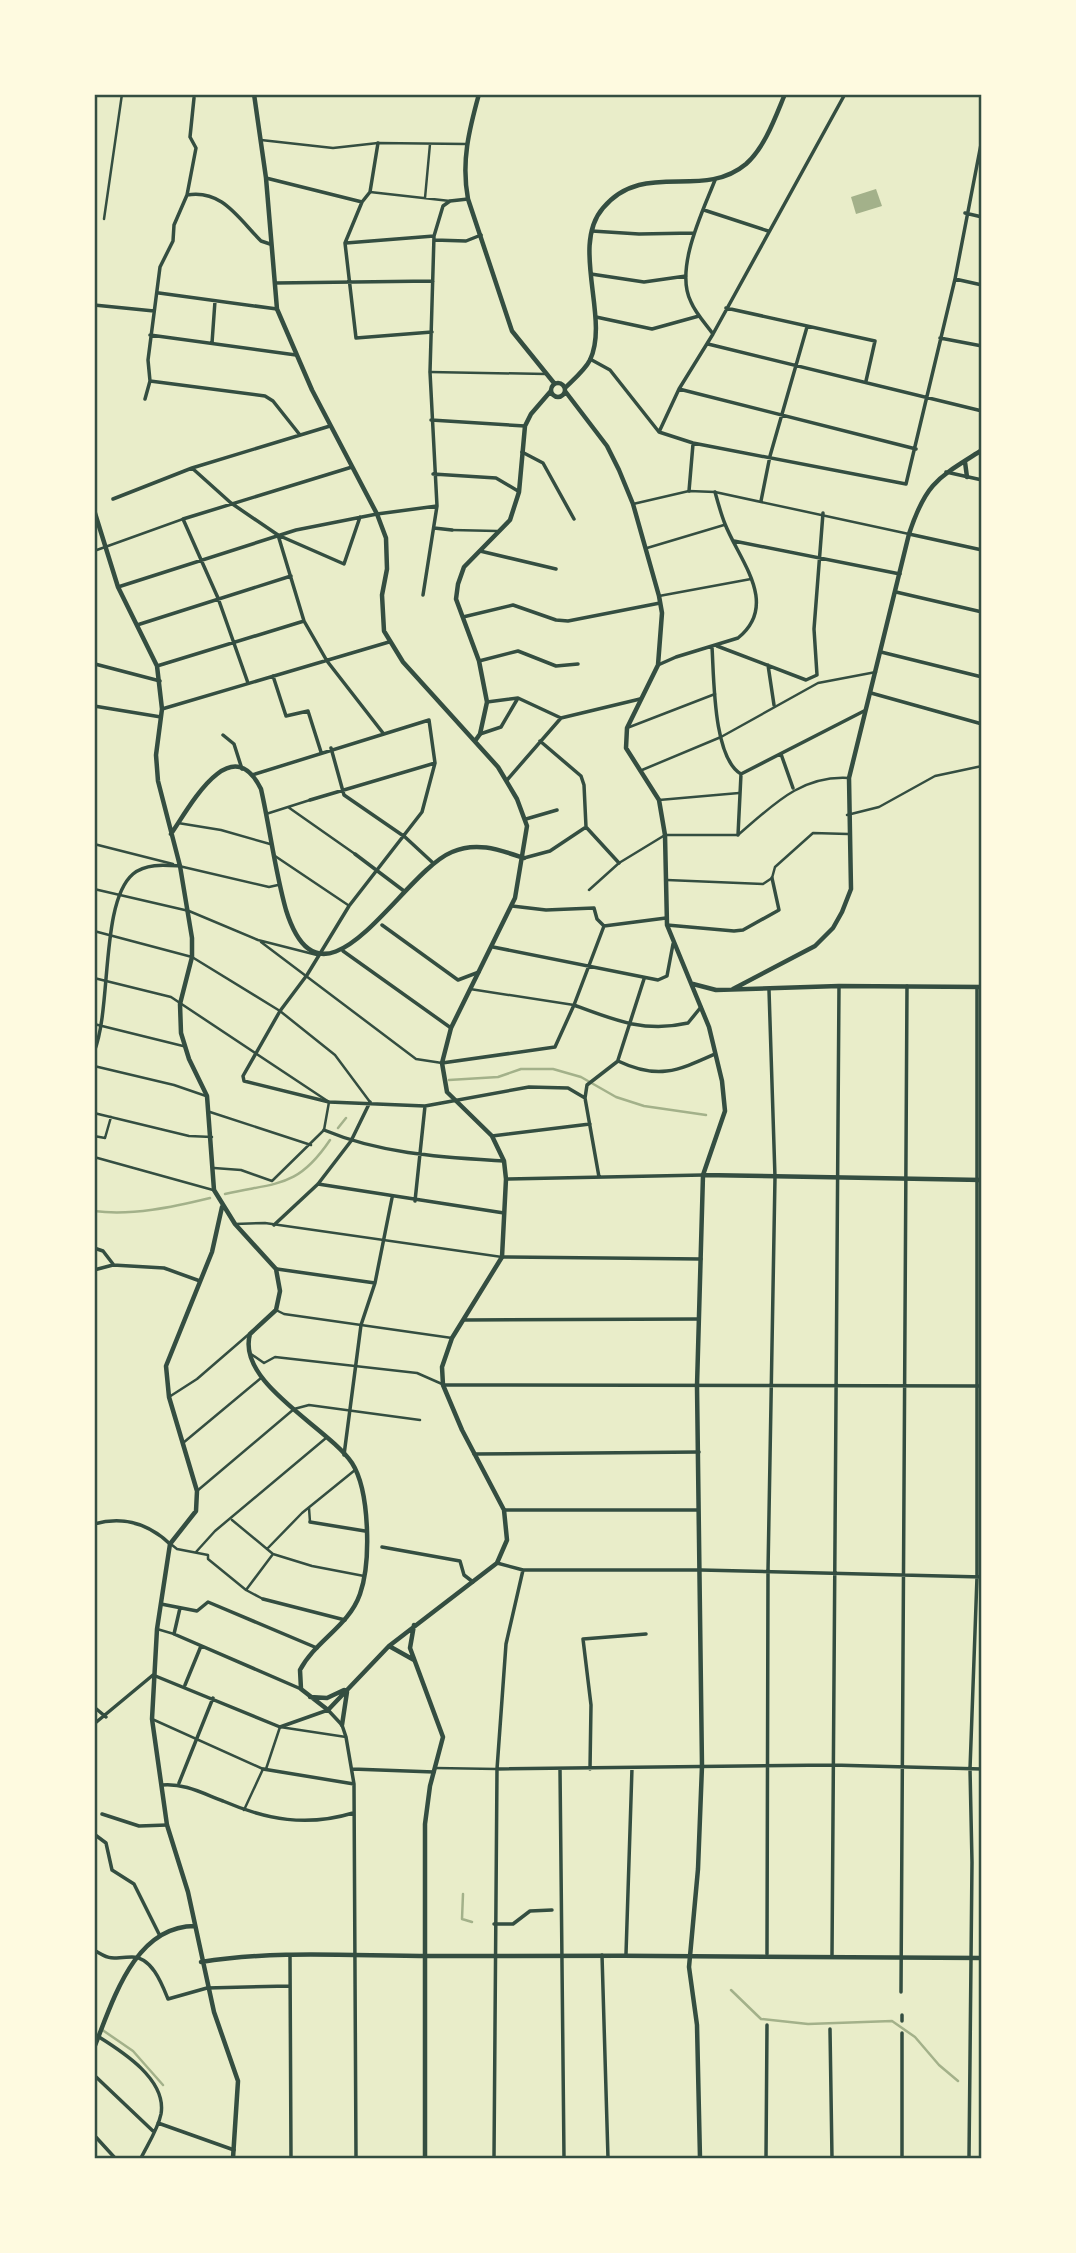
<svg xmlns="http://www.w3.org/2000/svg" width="1076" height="2253" font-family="Ubuntu,sans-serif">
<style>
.water{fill:#a3b18a}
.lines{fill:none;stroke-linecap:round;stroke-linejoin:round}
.stream{stroke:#a3b18a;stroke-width:2.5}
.pedestrian{stroke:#344e41;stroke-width:2.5}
.minor{stroke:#344e41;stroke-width:3.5}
.tertiary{stroke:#344e41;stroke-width:4.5}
.neatline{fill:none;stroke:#344e41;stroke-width:2.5}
</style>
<rect width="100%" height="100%" fill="#e9edc9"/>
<path class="water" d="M876,189L882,206L856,214L851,197Z"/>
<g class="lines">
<path class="stream" d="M449,1080L498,1077L521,1069H553L581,1077L616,1097L644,1106L706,1115
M338,1128L346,1118
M225,1194C276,1182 297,1189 330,1140
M94,1211C132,1216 173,1207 210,1198
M463,1894L462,1919L472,1922
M731,1990L761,2019L808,2024L892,2021L915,2037L939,2065L958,2081
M101,2029L133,2051L163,2085"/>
<path class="pedestrian" d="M261,140L333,148L378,143L466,144
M370,192L450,201
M425,198L430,144
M104,219L122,94
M430,372L546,374
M633,504L689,491L715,492L909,534
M452,530L497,531
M647,548L724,525
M94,551L183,519
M659,596L751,579
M627,728L715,694
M642,770L721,737L818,683L876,672
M659,800L739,793
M288,807L355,854
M266,814L310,800
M847,815L879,807L935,776L982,766
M178,823L221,830L270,844
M94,844L173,864
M275,856L348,905
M179,866L269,887L278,885
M667,880L763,884L772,878L775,867L813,833L848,834
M94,889L189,911L258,940L317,955
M589,890L619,863L665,835H738C773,805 801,775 849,778
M94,931L192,957L280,1011L335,1055L370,1102
M261,942L416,1059L442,1063
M94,978L171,997L329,1102L324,1130L272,1181L241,1170L214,1168
M470,989L574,1005
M94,1024L183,1046
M94,1066L174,1085L206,1096
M210,1112L311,1145
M94,1113L189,1136L212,1137
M94,1136L105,1138L111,1117
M94,1157L213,1190
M235,1224L265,1223L502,1257
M276,1310L284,1314L452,1338
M251,1354L264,1363L275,1357L417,1373L442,1384
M169,1397L197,1379L249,1334
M183,1443L261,1378
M197,1491L294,1409L309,1405L420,1420
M309,1508L310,1522
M232,1520L273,1554L312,1566L364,1576
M172,1545L177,1549L208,1555V1559L246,1590L263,1599
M267,1549L302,1513L355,1470
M196,1552L215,1531L326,1438
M246,1590L273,1554
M157,1629L174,1634
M152,1719L263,1769
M435,1768L497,1769
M244,1810L263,1769H266L280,1727L346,1737"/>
<path class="minor" d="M378,143L370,192L362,202L345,243L356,338L432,332
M266,178L362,202
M187,195C222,189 238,218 261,241L270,244
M704,210L768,231
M965,213L982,217
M592,231L639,234L694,233
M434,240L466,241L481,235
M346,243L434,236
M591,274L644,282L686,276
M955,279L982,285
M275,283L433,281
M159,293L277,309
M94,305L154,311
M726,308L875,341L866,381
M596,317L652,329L699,316
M713,334C706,324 696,314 691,302C674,269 703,211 715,180
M150,335L296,355
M940,338L982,346
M212,343L215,301
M708,344L982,411
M590,359L610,370L659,432L693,443L906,484L955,279L982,139
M150,381L265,396L273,401L300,435
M679,389L916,449
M145,399L150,381L148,360L160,267L173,241L174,225L187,195L196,148L190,137L194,98
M431,420L525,426
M659,432L679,389L713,334L845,94
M522,452L543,463L574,519
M192,468L231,503L278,535L304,621L327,661L383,733
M946,472L982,480
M433,474L496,478L518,491
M689,491L693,444
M113,499L192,468L330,426
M761,501L770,456L807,327
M434,528L452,530
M909,534L982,550
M280,536L344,564L360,517
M734,541L900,574
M480,551L556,569
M118,587L296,530L377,514L437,506
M896,592L982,612
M423,595L437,506L430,372L434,236L443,206L450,201L468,199
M463,617L513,605L556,620L568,621L660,603
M137,625L291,576
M717,646L806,680L817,675L814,629L823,513
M712,647C714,677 713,758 741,774L738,835
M881,652L982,677
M479,661L518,651L556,666L578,664
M95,664L160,681
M658,665L676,657L738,638C780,604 739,560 725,524C721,514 718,503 715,492
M768,665L774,705
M157,666L304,621
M273,676L286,716L308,711L321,752
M248,683L218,598L183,519L352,467
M871,693L982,724
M487,702L518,698L561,718L640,699
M94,706L161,717
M162,709L389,642
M480,734L501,727L518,698
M223,735L234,744L242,769
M540,741L581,776L584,785L586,827L619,863
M331,748L344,795L405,837L432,862
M781,754L793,788
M741,774L864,711
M252,775L429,720L435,763L422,812L349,906L307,975L280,1011L243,1076L244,1081L329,1102L425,1106L529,1087L568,1088L585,1098
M507,780L561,718
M310,800L435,763
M982,815V828
M526,819L557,810
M355,854L404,891
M524,858L550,851L586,827
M382,925L458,980L479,972
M667,925L734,931L743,930L779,910L772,878
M604,926L666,918
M493,947L658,980L667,976L673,944
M343,951L451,1028
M574,1005C614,1020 645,1033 688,1023L701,1007
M94,1052C112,1009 100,902 133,874C146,863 165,865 180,866
M618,1060L644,979
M618,1061C658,1080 677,1071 715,1054
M442,1063L555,1047L574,1005L604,926L597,919L594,908L546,910L512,906
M324,1130C381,1154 442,1157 503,1161
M492,1136L590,1124
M599,1177L585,1098L587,1085L618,1061
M506,1179L703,1175
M318,1184L504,1213
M415,1201L425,1106
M274,1225L318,1184L351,1141L370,1102
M94,1248L103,1251L113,1264
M502,1257L701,1259
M277,1269L375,1283
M94,1270L113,1265L164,1268L200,1281
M464,1320L699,1319
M443,1385L982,1386
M474,1454L699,1452
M344,1455L361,1325L375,1283L392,1198
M504,1510H698
M310,1522L365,1531
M94,1524C123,1516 148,1523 170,1544
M382,1547L460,1561L464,1575L473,1582
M497,1563L523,1570H701L982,1577
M263,1599L345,1620
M161,1604L197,1611L208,1602L317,1648
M180,1608L174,1634L301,1689
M94,1651V1658
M185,1685L201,1646
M94,1707L106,1717
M94,1724L153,1675L280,1727L328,1710L342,1725L346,1737L354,1784L356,2158
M263,1769L354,1784
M352,1769L434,1772
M497,1769L832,1765L982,1769
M560,1769L564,2158
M590,1769L591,1705L583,1639L646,1634
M179,1783L213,1698
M162,1785C184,1783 202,1793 223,1801C267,1820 307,1827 353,1813
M102,1814L139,1826L167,1825
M94,1834L106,1843L112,1870L134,1884L159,1934
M494,1924H513L530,1911L552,1910
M94,1950C113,1962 112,1957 132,1957C152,1957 162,1984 168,1999L207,1988L289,1986
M626,1954L632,1768
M767,1954L768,1571L775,1177L769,990
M290,1955L291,2158
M602,1955L608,2158
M832,1955L839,986
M901,1992L907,986
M902,2015V2021
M830,2029L832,2158
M99,2037C123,2052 167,2080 161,2114C158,2129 148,2144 141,2158
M94,2075L154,2132
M158,2123L234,2150
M94,2135L115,2158
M494,2158L497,1769L506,1644L523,1570
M766,2158L767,2025
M902,2158V2033
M969,2158L972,1862L970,1769L977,1577V987"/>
<path class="tertiary" d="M479,94C469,130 461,162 468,199L512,331L554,383
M551 390a7 7 0 1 1 14 0a7 7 0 1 1-14 0Z
M565,388C573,380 585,370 590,360C610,318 570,246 603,208C644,159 702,201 746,164C765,147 775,118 785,94
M565,391L607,446L619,470L633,504L659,596L662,613L658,665L627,728L626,748L659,800L665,835L667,925L709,1027L722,1081L725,1111L703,1175L697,1386L702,1766L698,1869L689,1967L697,2025L700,2158
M965,462L967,477
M94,510L118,587L157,666L162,709L156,755L158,781L180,866L192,938V957L180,1004L181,1033L189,1059L207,1096L214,1190L235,1224L276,1269L280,1291L276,1310L250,1334C236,1383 328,1427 352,1463C370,1491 371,1563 360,1594C349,1626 315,1641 300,1670L301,1689L328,1710L389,1646L497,1563L507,1540L504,1510L462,1430L443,1385L442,1367L452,1338L502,1257L506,1179L504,1161L492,1136L447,1092L442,1063L451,1028L515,898L527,826L517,799L498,767L403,662L384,631L382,595L387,569L386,538L377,514L312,390L277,309L266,178L254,94
M475,741L480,734L487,702L479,661L456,599L458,584L464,567L510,520L519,492L525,426L531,414L550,392
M171,834C189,808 231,728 261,789C270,829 275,871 286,910C323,1028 401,873 452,852C477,841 500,850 524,858
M693,984L716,990L839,986L982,987
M733,989L815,946L833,928L842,912L851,889L849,778L909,534C926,482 938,478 982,450
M703,1175L982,1180
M222,1207L212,1252L166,1366L169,1397L197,1491L196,1511L170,1544L157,1629L152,1719L167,1825L188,1892L214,2012L238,2081L233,2158
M414,1625L410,1648L443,1737L430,1786L425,1824V2158
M389,1646L414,1660
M310,1697L327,1698L344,1690
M342,1725L347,1692
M201,1962C282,1949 363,1957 445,1956C624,1955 802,1957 982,1958
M94,2048C113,2001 134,1926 195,1926"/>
</g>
<rect width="1076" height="2253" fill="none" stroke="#fefae0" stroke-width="192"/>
<rect x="96" y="96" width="884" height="2061" class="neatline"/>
</svg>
